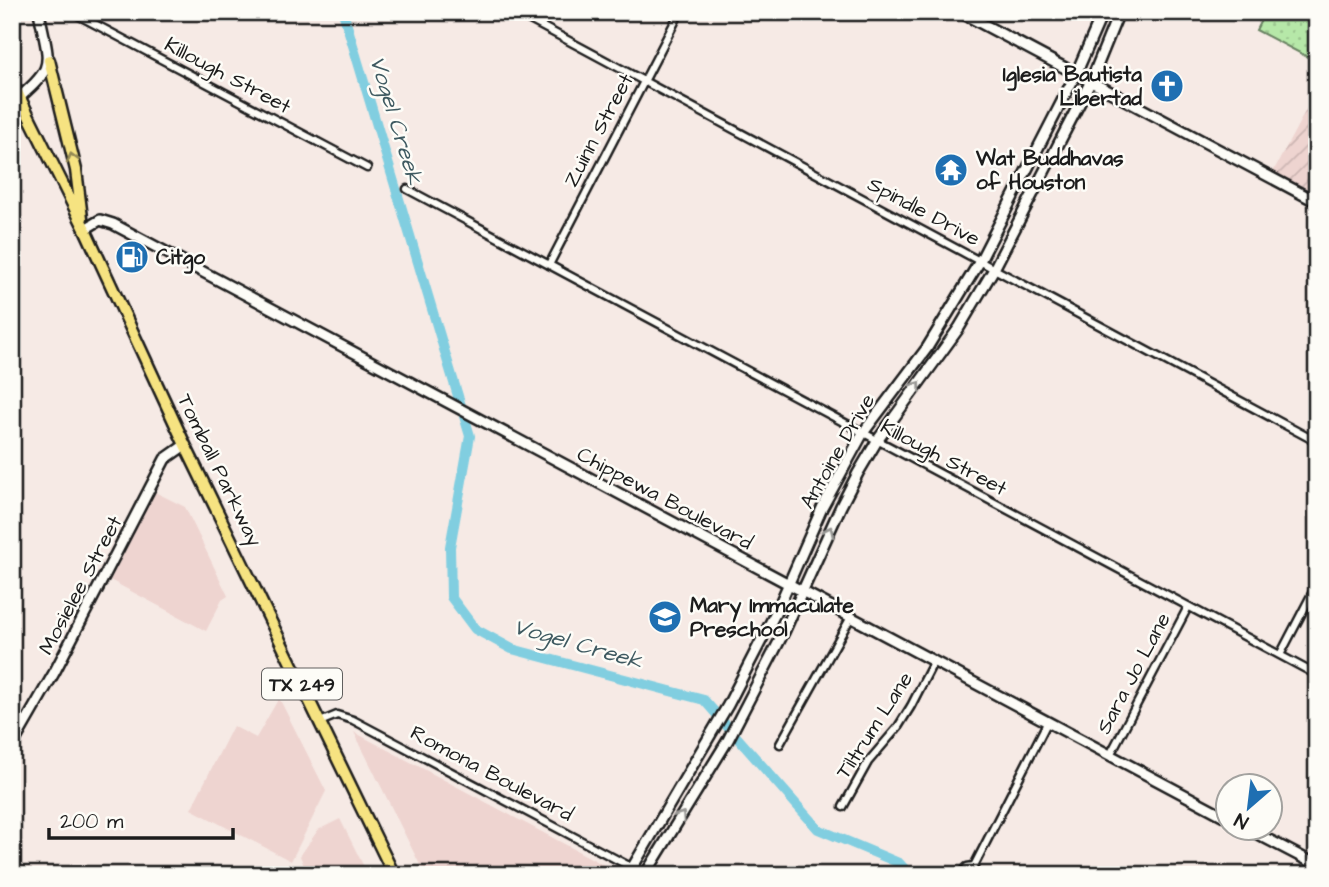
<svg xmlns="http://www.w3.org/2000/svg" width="1329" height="887" font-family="'Architects Daughter',sans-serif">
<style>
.built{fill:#eed4d0}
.industrial{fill:url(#industrial-furrows)}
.green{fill:url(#green-dots);stroke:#698262;stroke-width:2}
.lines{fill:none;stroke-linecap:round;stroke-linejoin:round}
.river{stroke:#81cee0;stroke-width:10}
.street-casing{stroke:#1c1c1c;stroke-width:11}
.secondary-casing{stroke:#1c1c1c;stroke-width:14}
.primary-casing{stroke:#1c1c1c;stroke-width:15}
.street{stroke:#fdfcf7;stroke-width:6}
.secondary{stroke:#fdfcf7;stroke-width:9}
.primary{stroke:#f6e381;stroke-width:10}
.oneway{stroke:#948954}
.oneway2{stroke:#989794}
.labels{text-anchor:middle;stroke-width:5;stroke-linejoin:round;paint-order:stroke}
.shield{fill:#fdfcf7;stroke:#605f5e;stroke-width:2}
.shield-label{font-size:19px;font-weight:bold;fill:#1c1c1c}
.poi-label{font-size:21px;font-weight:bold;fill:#1c1c1c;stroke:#fdfcf7;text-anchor:start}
.street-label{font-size:21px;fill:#1c1c1c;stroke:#fdfcf7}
.water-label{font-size:23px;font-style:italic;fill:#3f5a61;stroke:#fdfcf7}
</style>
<defs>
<pattern id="industrial-furrows" width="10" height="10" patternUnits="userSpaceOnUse" patternTransform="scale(1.75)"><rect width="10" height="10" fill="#eed4d0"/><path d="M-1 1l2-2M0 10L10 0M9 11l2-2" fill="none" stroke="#ccb5b2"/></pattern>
<pattern id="green-dots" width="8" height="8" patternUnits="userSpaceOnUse" patternTransform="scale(1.75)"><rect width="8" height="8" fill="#b6e8a8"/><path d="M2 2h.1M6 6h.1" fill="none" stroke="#9cc690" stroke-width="1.8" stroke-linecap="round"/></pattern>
</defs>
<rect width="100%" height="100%" fill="#f6eae5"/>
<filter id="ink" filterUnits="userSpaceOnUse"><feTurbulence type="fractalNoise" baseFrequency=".0143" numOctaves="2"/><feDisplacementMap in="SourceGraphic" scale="14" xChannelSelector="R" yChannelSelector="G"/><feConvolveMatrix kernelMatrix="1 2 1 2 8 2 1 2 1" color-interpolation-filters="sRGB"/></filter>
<g filter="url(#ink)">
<path class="built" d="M155,492L185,507L228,596L222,600L206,631L110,580Z
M279,698L326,791L291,861L191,809L233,726L256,738Z
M354,732L619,873L618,875H425Z
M340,819L368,875H308L300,856L318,830Z"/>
<path class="industrial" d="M1317,89V194L1273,172Z"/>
<path class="green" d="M1265,12H1317V62L1256,30Z"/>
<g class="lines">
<path class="river" d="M343,12L470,436L450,547L451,597L475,629L512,649L704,700L818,829L899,863L910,875"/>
<defs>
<path id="street" d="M72,12L367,168
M515,12L1317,442
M407,189L1317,675
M549,265L680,12
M1280,655L1317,584
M12,721L22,728
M320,722L337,715L353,720L646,875
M780,744L851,617
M1110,755L1188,607
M843,807L868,762L898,727L911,706L934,661
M961,875L967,867L974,866L1048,721"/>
<path id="secondary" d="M960,12L1317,202
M12,104C57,65 50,68 39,12
M85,229L100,220L113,224L1228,818
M12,746L54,673L165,459L185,445
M1246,828L1317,865
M628,875L728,705L778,608L822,508L863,433L927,348L980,261L1076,74L1103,12
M645,875L728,740L784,632L841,506L858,473L877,441L959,328L994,269L1091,81L1119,12"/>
<path id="primary" d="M49,60L76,170L82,218
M12,82L85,229L185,445L394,875"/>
</defs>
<use href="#street" class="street-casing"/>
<use href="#secondary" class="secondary-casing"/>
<use href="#primary" class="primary-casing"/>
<use href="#street" class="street"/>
<use href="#secondary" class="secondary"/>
<use href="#primary" class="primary"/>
</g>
<defs><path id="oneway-chevron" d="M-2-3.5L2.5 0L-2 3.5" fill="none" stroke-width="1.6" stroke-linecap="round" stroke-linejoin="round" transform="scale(1.75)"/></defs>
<use class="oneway" href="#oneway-chevron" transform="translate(72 158) rotate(-105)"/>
<g class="oneway2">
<use href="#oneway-chevron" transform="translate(917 386) rotate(-53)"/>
<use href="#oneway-chevron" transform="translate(829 531) rotate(-65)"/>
<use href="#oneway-chevron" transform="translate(681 816) rotate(-56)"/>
</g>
</g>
<defs>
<symbol id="church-disc" viewBox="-11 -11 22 22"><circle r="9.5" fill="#1f6fb2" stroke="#fdfcf7"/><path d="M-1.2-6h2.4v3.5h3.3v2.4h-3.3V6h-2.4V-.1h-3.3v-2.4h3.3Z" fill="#fff"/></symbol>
<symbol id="temple-disc" viewBox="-11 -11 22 22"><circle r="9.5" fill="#1f6fb2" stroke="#fdfcf7"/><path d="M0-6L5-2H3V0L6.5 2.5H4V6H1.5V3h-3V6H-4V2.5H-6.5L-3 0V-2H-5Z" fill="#fff"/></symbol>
<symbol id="fuel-disc" viewBox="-11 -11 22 22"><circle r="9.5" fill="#1f6fb2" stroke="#fdfcf7"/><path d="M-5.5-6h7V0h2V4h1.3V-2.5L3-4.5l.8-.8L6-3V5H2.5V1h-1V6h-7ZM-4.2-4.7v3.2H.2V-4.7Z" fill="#fff"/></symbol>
<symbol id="school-disc" viewBox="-11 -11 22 22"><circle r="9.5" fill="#1f6fb2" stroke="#fdfcf7"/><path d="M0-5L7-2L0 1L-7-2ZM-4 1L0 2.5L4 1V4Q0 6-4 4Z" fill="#fff"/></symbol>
</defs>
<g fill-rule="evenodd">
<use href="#church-disc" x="1148" y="67" width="38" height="38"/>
<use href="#temple-disc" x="932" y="151" width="38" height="38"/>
<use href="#fuel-disc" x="113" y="238" width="38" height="38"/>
<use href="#school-disc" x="646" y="598" width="38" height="38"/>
</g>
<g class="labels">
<rect class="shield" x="262" y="668.5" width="80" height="31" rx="5"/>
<g class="shield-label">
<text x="302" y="691">TX 249</text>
</g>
<g class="poi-label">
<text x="1142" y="81" text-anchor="end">Iglesia Bautista<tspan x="1142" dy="24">Libertad</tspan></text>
<text x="976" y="165">Wat Buddhavas<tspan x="976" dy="24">of Houston</tspan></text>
<text x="156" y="264">Citgo</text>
<text x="690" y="612">Mary Immaculate<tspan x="690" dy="24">Preschool</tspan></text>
</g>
<g class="street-label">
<text transform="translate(228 75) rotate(28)" y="7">Killough Street</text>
<text transform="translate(598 130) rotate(-62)" y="7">Zuinn Street</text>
<text transform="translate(924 211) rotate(28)" y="7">Spindle Drive</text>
<text transform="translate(837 451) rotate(-60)" y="7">Antoine Drive</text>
<text transform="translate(944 457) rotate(28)" y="7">Killough Street</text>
<text transform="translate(220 470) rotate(64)" y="7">Tomball Parkway</text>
<text transform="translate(665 498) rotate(28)" y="7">Chippewa Boulevard</text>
<text transform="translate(80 585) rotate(-62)" y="7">Mosielee Street</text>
<text transform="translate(1133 673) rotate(-62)" y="7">Sara Jo Lane</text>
<text transform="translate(874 725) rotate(-57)" y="7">Tiltrum Lane</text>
<text transform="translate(492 773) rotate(28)" y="7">Romona Boulevard</text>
</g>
<g class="water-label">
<text transform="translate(397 120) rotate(73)" y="8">Vogel Creek</text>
<text transform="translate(578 643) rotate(16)" y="8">Vogel Creek</text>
</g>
</g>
<rect width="1329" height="887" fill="none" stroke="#fdfcf7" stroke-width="42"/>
<rect x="21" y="21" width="1287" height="845" fill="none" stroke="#1c1c1c" stroke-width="2.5" filter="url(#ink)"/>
<g transform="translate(1249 807) rotate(208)"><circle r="33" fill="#fdfcf7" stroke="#a3a29f" stroke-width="2"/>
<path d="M0-5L12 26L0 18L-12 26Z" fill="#1f6fb2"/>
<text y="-10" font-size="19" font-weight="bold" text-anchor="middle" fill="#1c1c1c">N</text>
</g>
<path d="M49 828v10h184v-10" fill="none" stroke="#1c1c1c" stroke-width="3.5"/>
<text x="60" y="828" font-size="21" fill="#1c1c1c" stroke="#fdfcf7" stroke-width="5" paint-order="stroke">200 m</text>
</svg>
